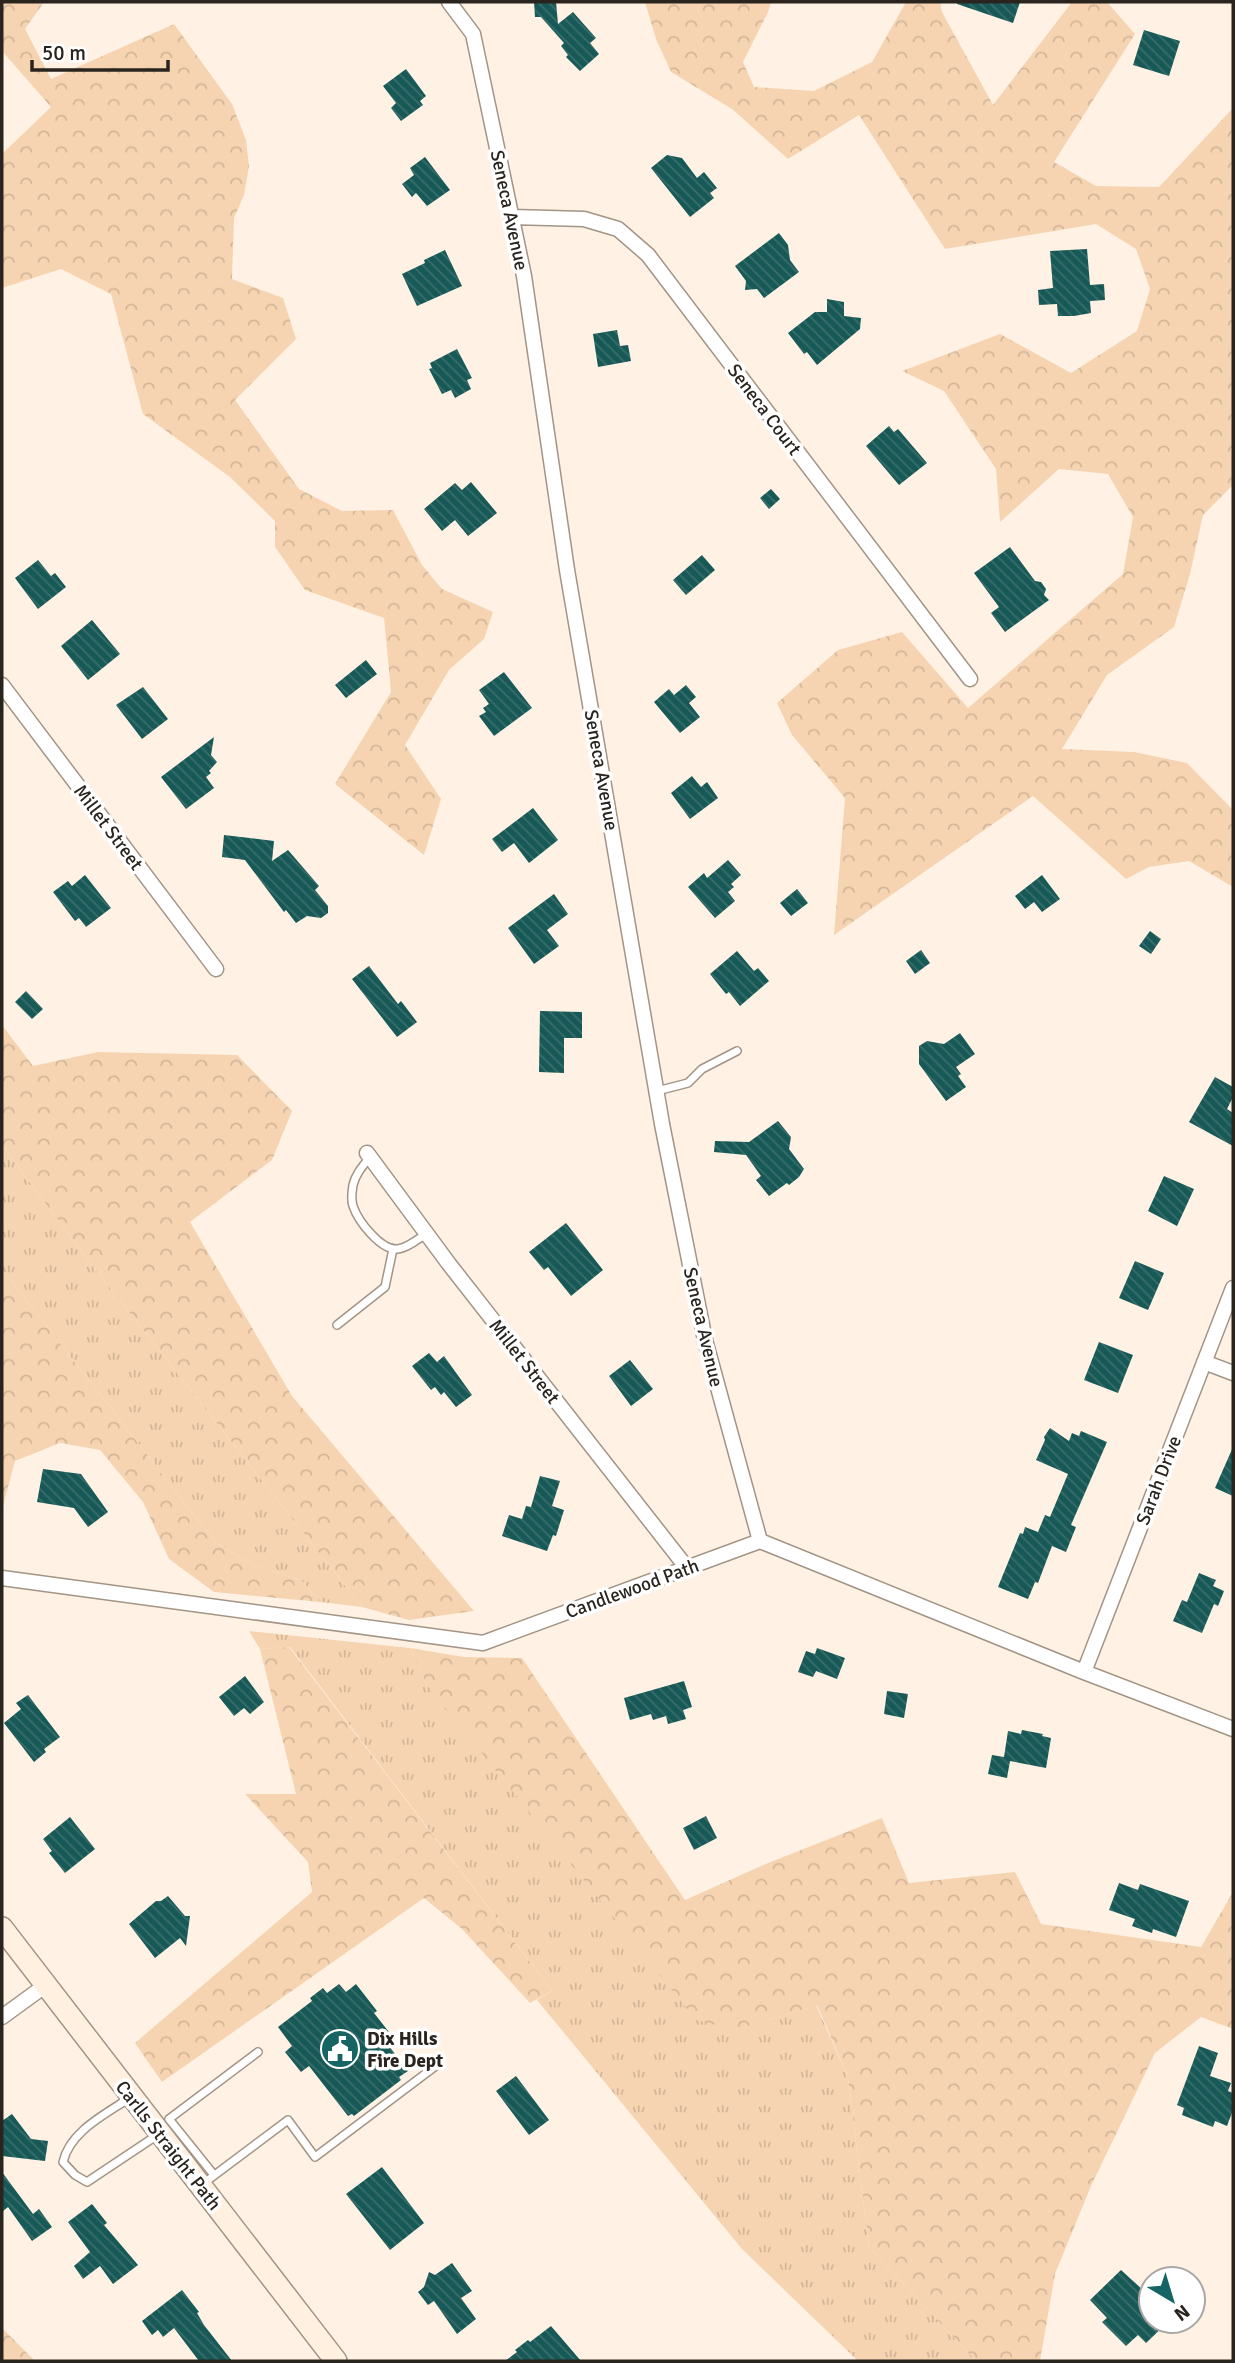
<svg xmlns="http://www.w3.org/2000/svg" width="1235" height="2363" font-family="Signika,sans-serif">
<style>
.grass{fill:url(#grass-tufts)}
.forest{fill:url(#forest-crowns)}
.building{fill:url(#building-back-hatch)}
.lines{fill:none;stroke-linecap:round;stroke-linejoin:round}
.lane-casing{stroke:#a39485;stroke-width:10}
.street-casing{stroke:#a39485;stroke-width:17}
.secondary-casing{stroke:#a39485;stroke-width:24}
.lane{stroke:#fff;stroke-width:7}
.street{stroke:#fff;stroke-width:14}
.secondary{stroke:#fff0e0;stroke-width:21}
.labels{text-anchor:middle;stroke-width:7;stroke-linejoin:round;paint-order:stroke}
.street-label{font-size:19px;fill:#2a241e;stroke:#fff}
.poi-label{font-size:19px;font-weight:bold;fill:#2a241e;stroke:#fff;text-anchor:start}
</style>
<defs>
<pattern id="grass-tufts" width="24" height="20" patternUnits="userSpaceOnUse" patternTransform="scale(1.75)"><rect width="24" height="20" fill="#f6d4b1"/><path d="M3 7l-1-3M5 7V3M7 7l1-3M15 17l-1-3M17 17v-4M19 17l1-3" fill="none" stroke="#d3b698"/></pattern>
<pattern id="forest-crowns" width="20" height="18" patternUnits="userSpaceOnUse" patternTransform="scale(1.75)"><rect width="20" height="18" fill="#f6d4b1"/><path d="M2 6a3 3 0 1 1 6 0M12 15a3 3 0 1 1 6 0" fill="none" stroke="#d3b698"/></pattern>
<pattern id="building-back-hatch" width="6" height="6" patternUnits="userSpaceOnUse" patternTransform="scale(1.75)"><rect width="6" height="6" fill="#175957"/><path d="M-1 5l2 2M0 0l6 6M5-1l2 2" fill="none" stroke="#396d6b"/></pattern>
</defs>
<rect width="100%" height="100%" fill="#fff2e4"/>
<path class="grass" d="M2,1145L91,1264L362,1607L320,1602L301,1580L254,1566L216,1543L2,1269Z
M249,1631L410,1648L427,1685L735,2030L816,2005L848,2077L869,2247L976,2361H858L742,2249L537,2000L552,1991L290,1647L260,1649Z"/>
<path class="forest" d="M2,2H44L25,29L51,79L174,24L232,104L246,140L249,166L244,195L234,218L232,279L283,298L296,339L235,400L299,489L342,511L393,510L422,565L442,589L493,612L484,639L449,670L405,745L441,799L424,855L335,784L391,692L384,618L305,590L275,547V521L230,477L143,414L111,294L61,269L2,288V154L51,107L2,51Z
M645,2H771L768,12L743,62L754,87L814,91L872,62L906,2H940L942,12L993,105L1072,2H1107L1135,34L1054,162L1096,186L1159,187L1233,108V485L1203,515L1190,574L1174,627L1107,675L1062,749L1134,752L1187,763L1233,810V887L1189,861L1149,867L1126,879L1033,796L834,935L845,798L792,735L777,703L838,650L902,632L968,708L1123,574L1133,517L1108,474L1059,469L1000,522L996,469L944,391L902,371L1000,334L1071,373L1137,331L1150,289L1136,249L1096,224L945,249L859,115L788,159L732,109L671,72L656,39Z
M2,1025L33,1066L98,1052L237,1055L292,1111L272,1160L190,1222L292,1396L474,1611L409,1620L362,1607L91,1264L2,1145Z
M2,1269L216,1543L254,1566L301,1580L320,1602L214,1592L169,1559L143,1502L100,1450L60,1443L15,1461L2,1510Z
M289,1647L552,1991L530,2003L462,1929L424,1898L162,2082L135,2043L312,1892L308,1862L245,1794H296L260,1649Z
M410,1648L464,1657L522,1658L685,1900L768,1863L882,1818L909,1883L1015,1872L1041,1924L1201,1947L1233,1892V2029L1201,2017L1155,2053L1091,2186L1055,2274L1040,2361H976L869,2247L848,2077L817,2005L735,2030L696,2020L427,1685Z
M2,2328L35,2361H2Z"/>
<path class="building" d="M534,2H556L558,24L573,12L596,38L590,43L599,54L580,71L566,57L568,55L561,46L564,43L541,17H535Z
M957,2H1020L1013,23L957,4Z
M1144,30L1180,41L1169,76L1133,65Z
M406,69L426,96L420,101L423,105L401,121L391,108L396,103L383,86Z
M667,155L682,158L697,178L704,172L717,188L710,193L714,198L690,217L651,168Z
M425,157L450,190L427,206L416,193L412,197L402,184L414,175L410,168Z
M779,233L788,245L790,260L799,272L764,298L757,289L745,290L746,281L735,266Z
M1087,249L1090,285L1104,284L1105,300L1090,301L1091,313L1074,316H1058L1057,304L1039,305L1038,290L1053,288L1050,251Z
M445,250L462,286L417,306L402,274L425,263L424,260Z
M827,299L844,302V316L861,318L860,329L817,365L807,352L804,354L788,333L815,312H827Z
M617,330L620,346L628,345L631,361L598,367L593,334Z
M457,349L472,378L467,380L471,389L455,398L451,390L442,394L429,369L432,368L430,363Z
M889,426L894,432L898,429L927,463L899,485L866,446Z
M471,482L497,513L468,536L455,520L442,531L424,509L455,483L462,490Z
M771,489L780,499L769,509L760,498Z
M1010,547L1035,581L1041,582L1046,589L1044,595L1049,600L1005,632L991,613L999,607L974,573Z
M702,555L715,570L686,595L673,580Z
M38,560L51,576L55,573L66,587L38,609L15,578Z
M92,620L120,654L88,680L61,646Z
M366,660L377,674L346,698L335,685Z
M504,672L532,708L494,736L479,716L486,712L483,708L489,704L479,690Z
M686,685L696,697L689,703L700,717L680,733L654,702L669,689L674,695Z
M143,687L168,719L142,739L116,705Z
M214,737L211,755L217,762L209,771L211,773L206,777L214,788L186,809L161,777Z
M692,776L701,787L707,782L718,798L690,819L671,793Z
M533,808L558,840L529,863L514,843L502,852L492,839Z
M224,835L274,841L272,861L288,850L319,886L315,890L328,906V913L321,918L307,916L296,923L286,910L284,912L245,860L222,857Z
M728,860L741,875L731,884L734,887L728,892L735,901L715,918L688,887L704,873L707,878Z
M85,875L111,908L86,927L79,918L75,921L53,892L68,881L72,886Z
M1042,875L1060,899L1042,912L1034,902L1025,909L1015,896Z
M797,889L808,903L791,916L780,903Z
M554,894L568,914L547,930L559,946L534,964L508,928Z
M1150,931L1161,939L1151,954L1139,946Z
M921,950L930,963L915,974L906,961Z
M737,951L754,971L758,968L769,981L740,1006L729,992L726,994L710,974Z
M369,966L398,1004L401,1001L417,1022L397,1037L352,979Z
M26,991L43,1009L32,1019L15,1002Z
M540,1011L582,1012V1038H564V1073L539,1072Z
M960,1033L975,1054L956,1067L961,1074L958,1076L966,1087L946,1101L919,1064V1046L927,1041L944,1044Z
M1215,1077L1233,1087V1097L1227,1109L1233,1113V1146L1189,1122Z
M778,1121L791,1137L789,1149L804,1169L799,1177L789,1185L787,1183L769,1196L756,1180L761,1176L746,1155L714,1152L715,1141L749,1142Z
M1164,1176L1194,1189L1177,1226L1148,1211Z
M566,1223L603,1270L571,1296L548,1267L544,1270L529,1252Z
M1135,1261L1164,1273L1148,1310L1119,1298Z
M1099,1342L1133,1355L1118,1393L1084,1380Z
M429,1353L437,1362L444,1356L472,1395L456,1407L444,1392L441,1395L435,1387L431,1390L412,1366Z
M630,1360L653,1389L631,1406L609,1376Z
M1050,1428L1069,1441L1072,1433L1079,1436L1081,1431L1107,1442L1071,1525L1076,1527L1066,1552L1052,1546L1038,1583L1035,1582L1028,1599L998,1587L1020,1533L1023,1534L1025,1527L1038,1532L1045,1515L1050,1517L1068,1474L1036,1460L1045,1440L1044,1437Z
M1233,1447V1496L1215,1488Z
M43,1469L81,1474L108,1512L88,1527L74,1508L37,1502Z
M540,1476L560,1481L552,1506L564,1510L556,1536L553,1535L547,1551L502,1536L509,1515L522,1519L526,1506L531,1507Z
M1199,1573L1216,1580L1213,1586L1224,1591L1218,1606L1214,1604L1202,1633L1173,1621L1182,1600L1187,1602Z
M817,1648L845,1658L837,1679L816,1671L813,1677L798,1672L806,1651L815,1654Z
M245,1676L264,1702L250,1714L244,1708L234,1716L219,1697Z
M684,1681L692,1707L683,1710L686,1719L668,1724L666,1716L653,1720L651,1714L630,1720L624,1698Z
M887,1691L908,1694L904,1718L884,1714Z
M28,1695L60,1737L44,1749L46,1752L34,1762L4,1723L21,1709L16,1703Z
M1022,1730L1043,1734L1042,1736L1051,1738L1046,1768L1010,1761L1007,1778L988,1774L992,1755L1004,1757L1008,1731L1021,1734Z
M706,1816L717,1838L694,1850L683,1828Z
M70,1817L95,1849L65,1873L49,1853L52,1851L43,1839Z
M1119,1883L1138,1890L1140,1884L1189,1901L1176,1937L1153,1929L1152,1933L1132,1926L1135,1919L1109,1910Z
M168,1896L185,1916H190L186,1946L180,1938L155,1958L129,1924L156,1901H161Z
M339,1984L346,1992L356,1984L377,2011L374,2013L396,2041L389,2046L408,2071L399,2077L401,2080L354,2116L352,2114L348,2116L309,2066L301,2072L285,2052L292,2046L278,2027L312,2001L310,1998L323,1988L327,1993Z
M1199,2046L1218,2053L1210,2076L1231,2083L1228,2091L1233,2093V2110L1227,2126L1215,2121L1213,2127L1182,2115L1184,2108L1177,2105Z
M516,2076L549,2120L529,2135L496,2091Z
M12,2114L31,2139L48,2141L45,2161L2,2156V2121Z
M382,2167L424,2223L390,2250L346,2194Z
M2,2172L33,2214L39,2209L52,2227L32,2241L8,2207L2,2212Z
M92,2204L107,2223L104,2225L138,2265L113,2284L100,2266L83,2279L74,2266L90,2252L68,2222Z
M452,2263L472,2291L461,2298L476,2319L457,2334L434,2301L428,2305L418,2292L424,2287L429,2272L435,2275Z
M1121,2270L1144,2291L1140,2295L1151,2306V2321H1169L1146,2343L1138,2335L1126,2346L1102,2322L1107,2318L1090,2300Z
M182,2290L199,2312L197,2313L204,2325L232,2361H199L174,2328L163,2337L158,2330L152,2335L142,2321Z
M551,2326L581,2361H505L517,2352L515,2350L528,2340L530,2342Z"/>
<g class="lines">
<defs>
<path id="lane" d="M657,1091L688,1083L702,1069L737,1051
M370,1157C363,1166 356,1173 353,1185C352,1191 351,1200 353,1206C358,1221 381,1251 398,1249C408,1248 418,1239 426,1234
M337,1325L385,1287L393,1249
M131,2097C106,2114 70,2131 63,2162L75,2175L87,2182L159,2134
M214,2175L169,2119L258,2052
M204,2183L288,2120L315,2157L437,2065"/>
<path id="street" d="M449,2L473,34L524,276L567,570L662,1124L705,1340L760,1541
M512,217L584,219L618,229L648,255L970,679
M2,685L216,969
M367,1153L449,1264L687,1568
M1204,1362L1233,1373
M2,1578L483,1643L760,1541L1084,1672L1233,1729
M1084,1672L1233,1288
M2,2017L46,1985"/>
<path id="secondary" d="M2,1928L336,2361"/>
</defs>
<use href="#lane" class="lane-casing"/>
<use href="#street" class="street-casing"/>
<use href="#secondary" class="secondary-casing"/>
<use href="#lane" class="lane"/>
<use href="#street" class="street"/>
<use href="#secondary" class="secondary"/>
</g>
<defs>
<symbol id="civic-disc" viewBox="-11 -11 22 22"><circle r="9.5" fill="#166463" stroke="#fff"/><path d="M-.6-6.5H3V-4.5H.6V-3L4-1V1h2V6H-6V1h2V-1L-.6-3ZM-1.2 2.5V6h2.4V2.5Z" fill="#fff"/></symbol>
</defs>
<g fill-rule="evenodd">
<use href="#civic-disc" x="318" y="2027" width="44" height="44"/>
</g>
<g class="labels">
<g class="street-label">
<text transform="translate(510 210) rotate(78)" y="7">Seneca Avenue</text>
<text transform="translate(765 409) rotate(53)" y="7">Seneca Court</text>
<text transform="translate(602 770) rotate(80)" y="7">Seneca Avenue</text>
<text transform="translate(109 827) rotate(53)" y="7">Millet Street</text>
<text transform="translate(704 1327) rotate(77)" y="7">Seneca Avenue</text>
<text transform="translate(525 1361) rotate(52)" y="7">Millet Street</text>
<text transform="translate(1158 1480) rotate(-69)" y="7">Sarah Drive</text>
<text transform="translate(632 1588) rotate(-20)" y="7">Candlewood Path</text>
<text transform="translate(169 2145) rotate(52)" y="7">Carlls Straight Path</text>
</g>
<g class="poi-label">
<text x="367" y="2045">Dix Hills<tspan x="367" dy="22">Fire Dept</tspan></text>
</g>
</g>
<rect width="1235" height="2363" fill="none" stroke="#2a241e" stroke-width="7"/>
<g transform="translate(1172 2300) rotate(142)"><circle r="33" fill="#ffffff" stroke="#aaa7a5" stroke-width="2"/>
<path d="M0-5L12 26L0 18L-12 26Z" fill="#166463"/>
<text y="-10" font-size="19" font-weight="bold" text-anchor="middle" fill="#2a241e">N</text>
</g>
<path d="M32 60v10h136v-10" fill="none" stroke="#2a241e" stroke-width="3.5"/>
<text x="42" y="60" font-size="21" fill="#2a241e" stroke="#ffffff" stroke-width="5" paint-order="stroke">50 m</text>
</svg>
